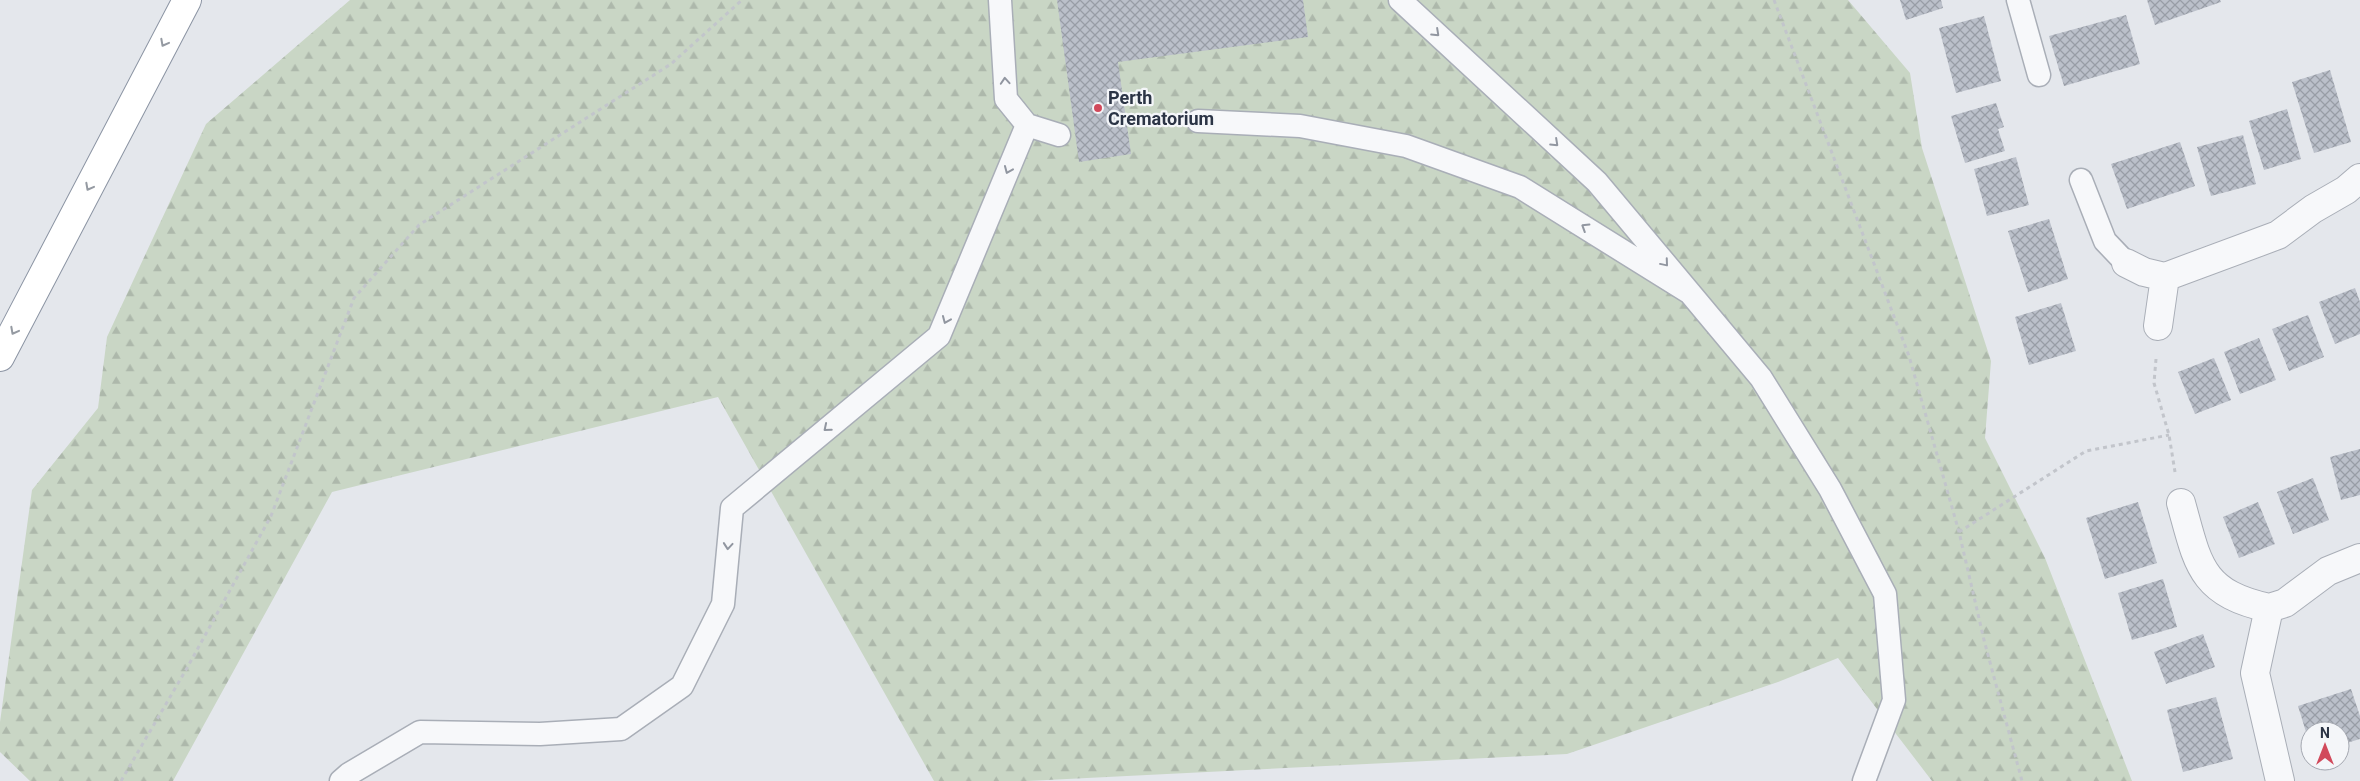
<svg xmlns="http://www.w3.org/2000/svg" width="2360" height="781" font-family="Roboto,sans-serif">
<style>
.forest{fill:url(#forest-firs)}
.building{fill:url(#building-cross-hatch)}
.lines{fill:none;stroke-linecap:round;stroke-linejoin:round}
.service-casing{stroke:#a9aeb7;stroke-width:25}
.minor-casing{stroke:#a9aeb7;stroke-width:30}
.trunk-casing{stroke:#8b94a3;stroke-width:30}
.path{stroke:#c2c5cb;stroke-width:3;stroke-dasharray:4 4;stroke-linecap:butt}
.service{stroke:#f7f8fa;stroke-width:22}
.minor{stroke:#f7f8fa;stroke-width:28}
.trunk{stroke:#fff;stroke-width:28}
.oneway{stroke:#9196a0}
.oneway2{stroke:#959aa2}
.poi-dot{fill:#d1495b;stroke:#f4f6f9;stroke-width:2}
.labels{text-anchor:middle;stroke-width:4.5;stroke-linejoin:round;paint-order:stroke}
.poi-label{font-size:18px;font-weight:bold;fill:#2b3445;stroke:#f4f6f9;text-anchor:start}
</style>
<defs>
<pattern id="forest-firs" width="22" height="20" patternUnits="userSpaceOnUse" patternTransform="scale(1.25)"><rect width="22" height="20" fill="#c9d6c5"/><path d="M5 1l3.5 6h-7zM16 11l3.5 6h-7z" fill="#adb8ab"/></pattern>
<pattern id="building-cross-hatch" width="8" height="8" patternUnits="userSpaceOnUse" patternTransform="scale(1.25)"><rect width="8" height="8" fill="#bbc0ca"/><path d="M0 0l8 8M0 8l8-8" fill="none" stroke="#989da6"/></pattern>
</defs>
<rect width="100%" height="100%" fill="#e4e7ec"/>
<path class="forest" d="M350,0H1848L1910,73L1922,148L1991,361L1985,438L2045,558L2132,781H1932L1838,658L1778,682L1567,754L1027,781H934L718,397L332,492L173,781H30L0,752V722L32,490L98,408L107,337L206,124Z"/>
<path class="building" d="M1057,0H1303L1308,37L1118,62L1131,154L1079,162Z
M1900,0H1941L1943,8L1906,20Z
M2147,0H2220L2221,2L2155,25Z
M2126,15L2140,64L2064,86L2049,36Z
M1984,16L2001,81L1956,93L1939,28Z
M2330,70L2351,142L2314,153L2292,82Z
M1996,103L2004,127L1998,129L2005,151L1965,163L1951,116Z
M2287,109L2301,159L2264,170L2249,121Z
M2243,135L2256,184L2211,196L2197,147Z
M2180,142L2195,186L2127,209L2111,164Z
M2016,157L2029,205L1987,216L1974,169Z
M2049,219L2068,279L2028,292L2008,231Z
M2355,288L2360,302V334L2335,344L2319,302Z
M2061,303L2076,351L2029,365L2015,317Z
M2308,315L2324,357L2289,371L2272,329Z
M2259,338L2276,380L2240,394L2224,352Z
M2214,358L2231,400L2195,414L2178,372Z
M2360,449V495L2341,500L2330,457Z
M2313,478L2329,520L2293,534L2277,492Z
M2138,502L2157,563L2105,579L2086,518Z
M2258,502L2275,544L2239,558L2223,517Z
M2163,579L2177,627L2132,640L2118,593Z
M2203,634L2215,667L2166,684L2154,652Z
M2351,689L2360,716V739L2340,745V731H2310V745L2298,706Z
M2216,697L2233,759L2183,772L2167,710Z"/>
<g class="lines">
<defs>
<path id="service" d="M1000,0L1006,99L1027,125L1059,135
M2018,0L2039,75
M1198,121L1300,126L1406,146L1520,187L1690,293L1597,182L1400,0
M2081,180L2105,241L2126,263
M1690,293L1761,378L1830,489L1885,594L1894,700L1864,781
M341,781L349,774L420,732L540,734L621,729L682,686L723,604L732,508L939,336L1027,125"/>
<path id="minor" d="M2126,263L2144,272L2165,277
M2158,326L2165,277L2278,235L2313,209L2346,190L2360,178
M2181,503C2198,564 2200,593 2269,608
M2280,781L2255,673L2269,608L2285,603L2328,571L2360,558"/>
<path id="trunk" d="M0,357L187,0"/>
</defs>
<use href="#service" class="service-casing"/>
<use href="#minor" class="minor-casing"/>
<use href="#trunk" class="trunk-casing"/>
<path class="path" d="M1774,0L1909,356L1959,532L1984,640L2022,781
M2156,359L2154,383L2169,435L2175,472
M1959,532L2086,451L2169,435
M121,781L187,668L271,516L354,298L419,225L671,64L742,0"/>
<use href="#service" class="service"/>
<use href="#minor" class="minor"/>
<use href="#trunk" class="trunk"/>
</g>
<defs><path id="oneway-chevron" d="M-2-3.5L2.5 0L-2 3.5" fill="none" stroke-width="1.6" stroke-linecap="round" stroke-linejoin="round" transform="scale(1.25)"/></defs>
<g class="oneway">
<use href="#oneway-chevron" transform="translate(1436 33) rotate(43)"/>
<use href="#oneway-chevron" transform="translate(1005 81) rotate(-94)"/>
<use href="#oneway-chevron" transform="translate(1555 143) rotate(43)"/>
<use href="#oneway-chevron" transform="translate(1008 170) rotate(113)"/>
<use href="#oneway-chevron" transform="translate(1585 227) rotate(-148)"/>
<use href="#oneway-chevron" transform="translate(1665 263) rotate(50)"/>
<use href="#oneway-chevron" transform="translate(946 320) rotate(113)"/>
<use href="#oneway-chevron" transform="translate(827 428) rotate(140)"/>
<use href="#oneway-chevron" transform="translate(728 546) rotate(95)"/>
</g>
<g class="oneway2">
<use href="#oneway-chevron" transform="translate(164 43) rotate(118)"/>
<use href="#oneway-chevron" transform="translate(89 187) rotate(118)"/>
<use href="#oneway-chevron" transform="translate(14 331) rotate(118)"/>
</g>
<circle class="poi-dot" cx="1098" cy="108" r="5"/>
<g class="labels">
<g class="poi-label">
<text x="1108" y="104">Perth<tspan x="1108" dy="21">Crematorium</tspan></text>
</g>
</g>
<g transform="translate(2325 746)"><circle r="24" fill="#f4f6f9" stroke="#a4a8b1"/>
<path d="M0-4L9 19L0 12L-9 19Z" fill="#d1495b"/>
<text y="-8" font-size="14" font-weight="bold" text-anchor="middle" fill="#2b3445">N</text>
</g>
</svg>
